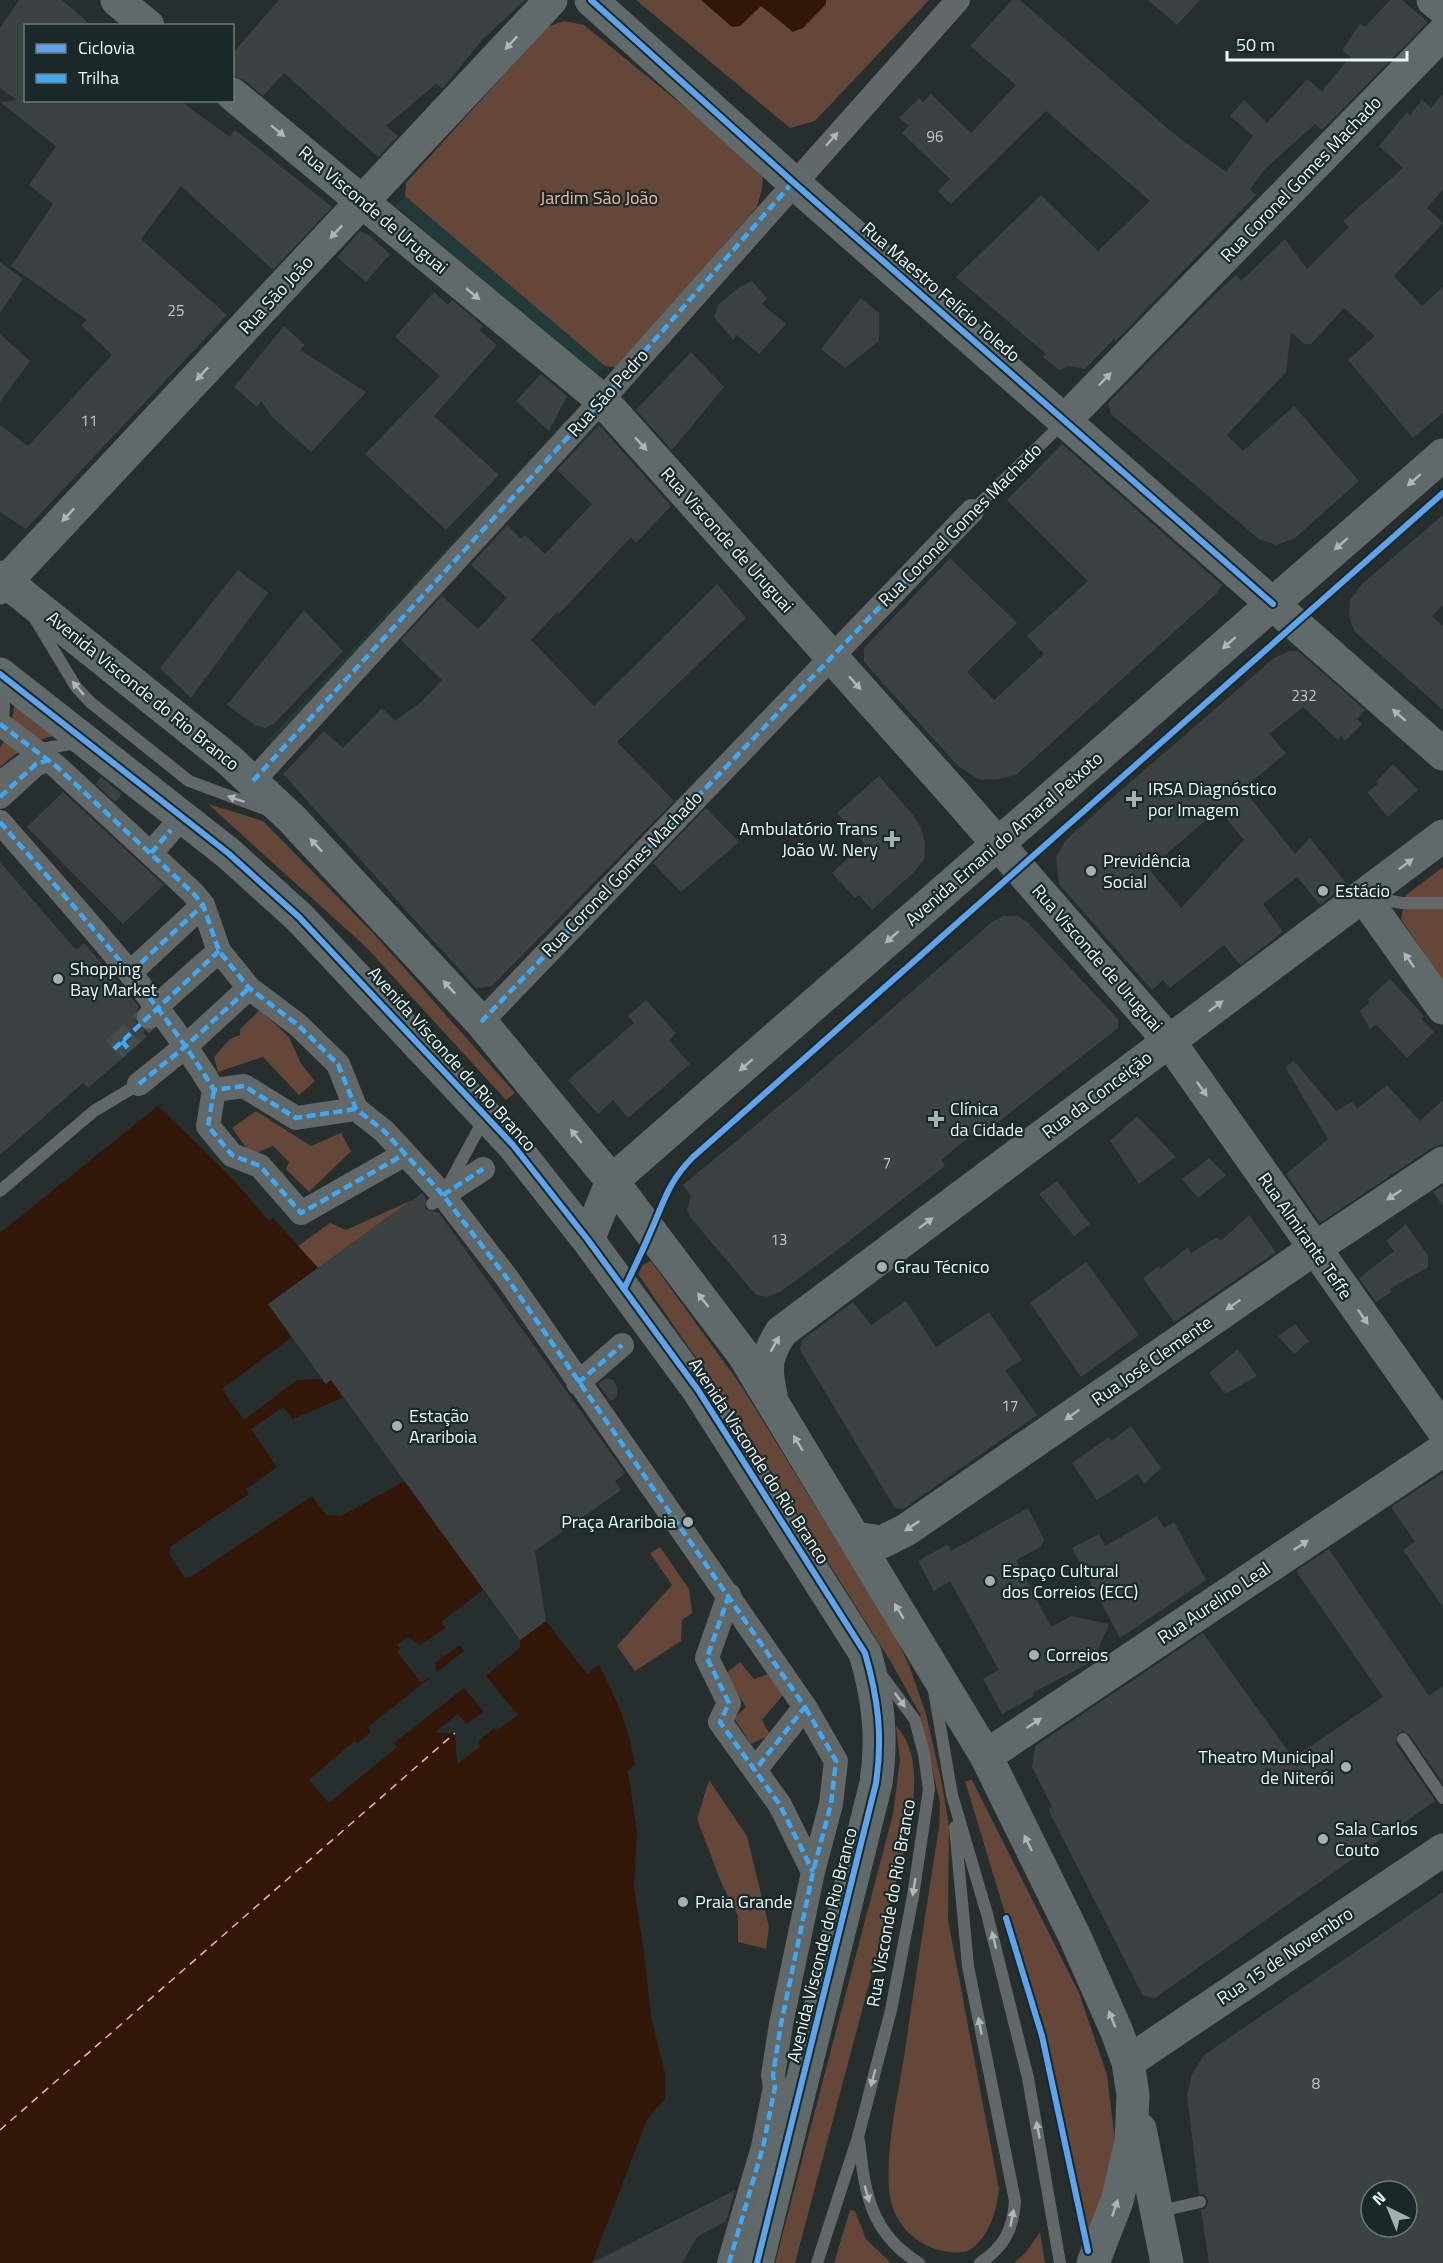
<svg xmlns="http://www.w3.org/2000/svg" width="1443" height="2263" font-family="'Titillium Web',sans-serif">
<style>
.built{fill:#233a3a}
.green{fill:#644739}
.water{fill:#321608}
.pier{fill:#262e2e;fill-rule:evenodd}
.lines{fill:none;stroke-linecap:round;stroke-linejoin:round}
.ferry{stroke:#f7b596;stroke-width:1.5;stroke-dasharray:8 6;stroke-linecap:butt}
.building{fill:#3c4242;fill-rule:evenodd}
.street-tunnel{stroke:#444c4c;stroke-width:24;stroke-dasharray:24 12;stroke-linecap:butt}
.lane{stroke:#626767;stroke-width:12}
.street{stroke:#626767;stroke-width:24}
.secondary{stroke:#606a6a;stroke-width:33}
.quiet{stroke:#3fa9f5;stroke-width:4.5;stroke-dasharray:9 4.5;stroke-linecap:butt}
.cycleway-casing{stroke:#192828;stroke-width:10}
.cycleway{stroke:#60a3ed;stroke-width:6}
.oneway{fill:#aeb7b7}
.oneway2{fill:#aeb6b6}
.poi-dot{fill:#a7b0b0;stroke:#192828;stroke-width:2}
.labels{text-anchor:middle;stroke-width:4.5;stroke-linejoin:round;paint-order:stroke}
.number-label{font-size:15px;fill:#c1c9c9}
.street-label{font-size:18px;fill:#edf6f6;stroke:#192828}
.park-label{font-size:18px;fill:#f7b697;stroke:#192828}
.poi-label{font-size:18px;fill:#edf6f6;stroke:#192828;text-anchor:start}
</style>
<rect width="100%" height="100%" fill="#262e2e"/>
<path class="built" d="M405,196L605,366L596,376L396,206Z
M565,421L573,428L274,745L268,740Z"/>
<path class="green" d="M636,0H929L815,121L790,128Z
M564,21L584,25L762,170C764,185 761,193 757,207L618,368L605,366L405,196L406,183L547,27Z
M15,703L57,735C33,740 19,751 0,767V748L10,730Z
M208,804L263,821L374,934L515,1093L506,1100L366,947Z
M1443,867V981L1401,919L1406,895Z
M260,1010L289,1037L301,1064L315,1081L299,1095L263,1057L218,1072L214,1057L230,1039L240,1035V1029Z
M256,1111L311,1146L341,1133L351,1151L309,1192L286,1169L289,1162L273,1146L251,1155L232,1128Z
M412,1200L318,1268L298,1246L330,1223L346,1230Z
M651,1261L742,1387L897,1639L910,1668L926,1714L942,1784L949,1827L948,1920L999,2189C997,2209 990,2236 971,2249C966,2253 956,2253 949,2252C916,2248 891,2222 889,2189C886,2146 897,2100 904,2057C915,1981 927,1904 939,1827L940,1803L920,1714L891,1662L735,1414L638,1274L643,1265Z
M660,1547L689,1589L692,1613L682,1620L681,1641L635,1671L617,1646L672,1585L650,1553Z
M740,1662L754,1679L768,1674L783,1695L762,1720L770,1735L751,1744L734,1718L746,1707L726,1673Z
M896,1726C924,1756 913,1804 907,1841L795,2263H775L893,1814L900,1760Z
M709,1780L747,1836L769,1927L766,1949L738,1942V1916L721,1882L697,1819Z
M972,1780L1079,1993L1107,2075L1115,2140L1088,2251L1042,2036L965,1781Z
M850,2210L855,2211L866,2239L891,2263H834Z
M1040,2232L1045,2263H1014L1026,2252Z"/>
<path class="water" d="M701,0H826V4L803,28L793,32L761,6L740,26L732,27Z
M158,1106L231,1177L269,1221L273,1218L318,1268L268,1304L325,1384L331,1380L520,1640L546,1621L587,1674L599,1665C616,1697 629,1728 635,1764L628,1771L637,1832L634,1888L644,1952L651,2017L665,2073V2098L647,2120L592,2263H0V1233Z"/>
<path class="pier" d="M292,1337L322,1379L297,1380L244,1420L222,1389Z
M344,1397L405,1481L341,1516L326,1515L312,1496L191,1577L185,1578L169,1554L171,1546L249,1494L246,1489L277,1467L251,1429L283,1407L293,1419Z
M483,1590L520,1640V1648L486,1676L518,1715L496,1731L494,1728L479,1741L480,1747L457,1764L455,1733H434L458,1714L466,1724L484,1712L464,1688L394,1743L397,1747L329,1803L309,1780L354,1741L358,1743L371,1732L368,1727L431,1677L421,1682L397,1652L400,1649L397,1645L407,1637L420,1645L445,1628L441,1622ZM460,1645L464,1651L437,1672L435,1663Z"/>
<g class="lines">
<path class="ferry" d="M0,2130L455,1733"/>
</g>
<path class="building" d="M19,0H62L92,26H26V100H179L230,137L235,130L332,207L273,270L181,186L141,239L227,315L26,529L0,512V425L28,446L112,355L81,325L87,320L11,266L53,204L29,185L56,146L0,102L17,100L0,88V28Z
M279,0H525L483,39L443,88L436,84L386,126L398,136L378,157L284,73L263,96L244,80L232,76V54Z
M1012,0H1020L1173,133L1226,172L1253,136L1230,116L1244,100L1267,123L1307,79L1322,91L1350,57L1342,50L1360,24L1365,27L1390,0H1402L1428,22L1322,130L1315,124L1264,170L1250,190L1256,195L1115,342V338L1085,369L1069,366L1059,370L1043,357L1046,354L956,277L1041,195L1098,251L1150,201L1046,111L951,204L938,191L950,179L902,133L909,126L899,118L919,98L923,102L931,94L971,133L1016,85L970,46Z
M1148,0H1200L1177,25Z
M1443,94V189L1427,208L1443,223L1394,276L1422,306L1443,287V413L1413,438L1348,360L1375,336L1344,308L1311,344H1304L1291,332L1286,372L1227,435L1243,451L1294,406L1359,481L1295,538L1277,545L1260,540L1111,414L1108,403L1215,294L1236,275L1241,281L1285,239L1307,269L1349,227L1343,221L1403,168L1379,146L1407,112L1410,115L1422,100L1431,108Z
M360,231L369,235L390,254L366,282L337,257Z
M0,262L23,279L0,313Z
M752,281L767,298L762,304L786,324L759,354L737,335L733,340L714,317L718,305L738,288Z
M434,292L448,305L452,300L483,326L479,330L497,345L434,416L499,475L446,530L365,454L440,376L395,337Z
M861,298L879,313V341L845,368L821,349Z
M284,326L305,345L300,350L366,392L311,452L272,417L261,401L257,407L234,387Z
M0,334L30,361L0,402Z
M691,352L724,387L672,450L636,410Z
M541,374L567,396L549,431L516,401Z
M599,425L671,506L636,543L631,537L559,614L557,612L531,640L594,706L717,584L746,618L617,742L674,801L492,986L476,988L283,774L324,731L343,748L382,708L395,721L421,702L442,680L401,640L442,596L478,629L507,598L471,565L507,525L521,539L525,535L545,554L592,504L557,470Z
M1062,444L1222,585L1216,594L1016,775L995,780L978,779L958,766L864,662V648L950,558L1017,623L967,672L994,700L1044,654L1027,636L1088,581L1007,500Z
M1443,515V605L1432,616L1443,626V710L1355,632L1349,617L1350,600L1362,584Z
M238,570L268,593L191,698L160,668Z
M304,610L343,651L274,724L265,728L255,725L227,705Z
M1290,651H1298L1365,710L1357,719L1362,724L1345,741L1341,736L1338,740L1303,707L1269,734L1286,753L1243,789L1295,854L1310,838L1347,884L1320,905L1297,877L1263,904L1283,932L1240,965L1224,945L1170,988L1163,980L1152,990L1059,884L1056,857L1065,841L1111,799L1274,658ZM1219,809L1244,840L1181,908L1149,869Z
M1393,764L1418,790L1388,817L1367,792L1378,784L1376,782Z
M879,776L914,816L921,828L925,843L924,859L914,872L872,910L859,895L855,898L832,873L864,843L837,813Z
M101,777L122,794L115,802L96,784Z
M63,792L164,885L123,924L27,827Z
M706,808L739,842L681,892L653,863Z
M0,862L76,950L84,943L135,1002L139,1007L135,1015L136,1022L145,1030L143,1032L147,1037L88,1088L83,1083L0,1155Z
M1003,916H1018L1028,923L1118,1019V1028L979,1137L975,1132L941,1160L945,1166L840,1248L780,1292L767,1297L756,1295L690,1217L687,1210L691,1196L683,1185L797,1091L992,922Z
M1390,979L1424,1016L1421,1019L1434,1032L1407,1058L1376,1024L1370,1029L1360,1011L1370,1002L1368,999Z
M646,1000L676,1033L669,1040L690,1064L628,1118L613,1100L598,1114L568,1080L634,1023L628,1016Z
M1294,1061L1336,1111L1352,1102L1357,1109L1387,1085L1420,1121L1443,1100V1144L1433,1147L1320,1223L1286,1174L1328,1139L1285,1067Z
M1137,1116L1176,1157L1139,1184L1110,1141Z
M1209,1158L1226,1175L1198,1198L1182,1179Z
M1057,1181L1090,1224L1074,1236L1039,1194Z
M1443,1186V1206L1433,1192Z
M422,1193L426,1198L425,1209L439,1213L625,1473L615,1481L621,1490L535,1551L546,1621L520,1640L331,1380L326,1384L268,1304Z
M1249,1215L1276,1252L1174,1322L1143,1278L1159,1266L1161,1269L1188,1247L1191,1253L1217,1237L1221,1241Z
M1406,1224L1428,1256V1267L1390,1289L1392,1292L1376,1302L1359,1278L1394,1251L1386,1241Z
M1086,1262L1139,1335L1081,1377L1030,1303Z
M906,1301L936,1347L989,1312L1022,1360L1005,1370L1037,1415L903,1509L895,1508L800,1350L802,1340L853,1302L871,1325Z
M1295,1324L1309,1341L1294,1354L1278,1336Z
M1238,1349L1257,1376L1225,1394L1209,1373Z
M606,1378L613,1380L617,1387V1395L611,1402L598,1384Z
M1131,1426L1161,1468L1144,1484L1138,1474L1097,1500L1072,1463L1109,1437L1111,1441Z
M1443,1473V1607L1403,1550L1415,1542L1391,1507Z
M1028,1508L1044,1539L1041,1547L1016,1560L1051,1627L1071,1616L1109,1624L1093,1661L1032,1693L1034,1696L1002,1714L983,1679L999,1670L950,1581L934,1591L918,1561L948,1544L951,1551Z
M1157,1516L1164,1528L1174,1522L1206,1580L1120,1638L1072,1548L1099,1534L1105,1546Z
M1329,1549L1429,1696L1443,1686V1783L1409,1734L1403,1731L1398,1733L1396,1744L1435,1801L1155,1998L1143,1996L1048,1809L1052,1807L1032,1767L1035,1746L1203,1633L1293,1758L1383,1697L1296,1571Z
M1443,1892V2263H1209L1201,2210L1206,2208L1208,2201L1206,2196L1199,2194L1187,2095L1192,2074L1204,2055ZM1371,2191H1407V2227H1371Z
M735,2190L726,2221L697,2237L682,2263H592Z"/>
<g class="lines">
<path class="street-tunnel" d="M114,1049L148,1018"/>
<path class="lane" d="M972,511L1064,422
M35,619L76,687L90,702L189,781L267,810
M2,728L4,706L2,683
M0,776L35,750L76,743
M1370,897L1402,903H1443
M0,1191L94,1111L139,1084
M432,1204L443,1195L484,1119
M934,1691L952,1795L987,1914L1028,2078L1060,2263
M1403,1739L1443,1798
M955,1827L968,1966L1015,2201C1013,2230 1004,2247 980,2263
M859,2141C865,2193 870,2233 919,2263
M1157,2212L1200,2202
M817,2263L858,2137L891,2010L913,1896L929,1789L924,1754L915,1720L880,1673"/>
<path class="street" d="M0,724L56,766L193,893L203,905L219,951L249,988L298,1025L338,1064L356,1109L384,1131L443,1195L507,1278L805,1707L755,1770
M253,781L602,400L958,0
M0,797L36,764L48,760
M0,822C75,909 154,992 214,1090L244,1086L296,1118L356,1109
M151,853L171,830
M131,972L203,905
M149,1017L157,1006L219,951
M481,1022L972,511
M139,1084L186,1046L249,988
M214,1090L208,1126L232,1155L260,1166L301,1213L405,1154
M443,1195L483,1169
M578,1383L622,1345
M729,1595L707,1658L729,1703L720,1722L780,1805L813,1872
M729,2263L763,2147L775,2087L773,2075L781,2024L813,1872L831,1804L836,1761L805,1707"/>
<path class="secondary" d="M117,0L148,26
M591,0L793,182L1443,754
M1433,0L1443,8
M232,94L602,400L957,797L1169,1041L1443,1430
M1064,421L1443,33
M0,577L229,760L291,818L481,1022L612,1181L743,1354L986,1756L1075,1937L1117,2032L1128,2062L1133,2095L1131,2142L1117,2201L1093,2263
M0,588L551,0
M0,674L228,853L299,917L513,1145L588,1240L698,1390L865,1653C878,1698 883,1736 876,1783L757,2263
M1363,896L1443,1008
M588,1240L612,1181L1443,455
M771,1395C765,1367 765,1358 781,1332L1443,836
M855,1538L882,1542L906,1530L1314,1249L1443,1163
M986,1756L1443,1450
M1128,2062L1443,1850
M1140,2129L1167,2263"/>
<path class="quiet" d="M0,724L56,766L193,893L203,905L219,951L249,988L298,1025L338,1064L356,1109L384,1131L443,1195L507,1278L805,1707L755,1770
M253,781L602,400L793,182
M0,797L36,764L48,760
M0,822C75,909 154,992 214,1090L244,1086L296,1118L356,1109
M151,853L171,830
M131,972L203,905
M481,1022L972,511
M122,1041L130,1051
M114,1049L219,951
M139,1084L186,1046L249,988
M214,1090L208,1126L232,1155L260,1166L301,1213L405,1154
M443,1195L483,1169
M578,1383L622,1345
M729,1595L707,1658L729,1703L720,1722L780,1805L813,1872
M729,2263L763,2147L775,2087L773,2075L781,2024L813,1872L831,1804L836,1761L805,1707"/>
<defs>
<path id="cycleway" d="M591,0L793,182L1273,604
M0,674L228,853L299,917L513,1145L588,1240L698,1390L865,1653C878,1698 883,1736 876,1783L757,2263
M624,1289C633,1270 642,1252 650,1233C664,1202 668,1182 693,1157L1443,493
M1006,1918L1042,2036L1088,2251"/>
</defs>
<use href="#cycleway" class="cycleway-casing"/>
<use href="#cycleway" class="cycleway"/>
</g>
<defs><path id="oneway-solid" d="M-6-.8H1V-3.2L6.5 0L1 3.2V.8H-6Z" transform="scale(1.5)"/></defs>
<g class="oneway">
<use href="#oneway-solid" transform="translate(511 43) rotate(133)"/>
<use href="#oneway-solid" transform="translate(278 131) rotate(39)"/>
<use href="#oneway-solid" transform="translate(336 232) rotate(133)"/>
<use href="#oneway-solid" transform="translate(473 294) rotate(40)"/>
<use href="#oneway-solid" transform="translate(202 374) rotate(133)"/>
<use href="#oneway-solid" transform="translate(1105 379) rotate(-46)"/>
<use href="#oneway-solid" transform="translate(641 444) rotate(48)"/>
<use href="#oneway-solid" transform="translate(1414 480) rotate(139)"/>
<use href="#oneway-solid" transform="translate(68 515) rotate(133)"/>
<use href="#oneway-solid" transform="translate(1341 544) rotate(139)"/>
<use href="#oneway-solid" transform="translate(1229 643) rotate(139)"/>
<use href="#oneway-solid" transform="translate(855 683) rotate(48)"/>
<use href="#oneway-solid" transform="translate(1399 715) rotate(-139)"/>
<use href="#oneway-solid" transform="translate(316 845) rotate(-133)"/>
<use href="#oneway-solid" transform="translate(1406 864) rotate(-37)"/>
<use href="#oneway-solid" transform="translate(892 937) rotate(139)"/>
<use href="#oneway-solid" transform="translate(1409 960) rotate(-125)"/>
<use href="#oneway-solid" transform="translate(449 987) rotate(-133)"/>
<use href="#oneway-solid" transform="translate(1216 1006) rotate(-37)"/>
<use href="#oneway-solid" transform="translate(746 1065) rotate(139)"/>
<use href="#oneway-solid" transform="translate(1202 1089) rotate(55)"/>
<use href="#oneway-solid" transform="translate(576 1136) rotate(-129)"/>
<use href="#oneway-solid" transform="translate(1394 1195) rotate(146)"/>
<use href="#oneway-solid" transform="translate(926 1223) rotate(-37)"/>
<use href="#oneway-solid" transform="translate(703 1300) rotate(-128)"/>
<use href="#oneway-solid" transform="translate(1233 1305) rotate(145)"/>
<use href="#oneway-solid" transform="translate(1363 1317) rotate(55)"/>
<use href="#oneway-solid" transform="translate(775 1344) rotate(-61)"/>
<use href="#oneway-solid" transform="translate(1072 1415) rotate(145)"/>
<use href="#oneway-solid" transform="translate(798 1443) rotate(-121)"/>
<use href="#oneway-solid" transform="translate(912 1526) rotate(146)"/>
<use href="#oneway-solid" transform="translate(1301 1545) rotate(-34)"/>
<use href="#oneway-solid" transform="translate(899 1611) rotate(-121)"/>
<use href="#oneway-solid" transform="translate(1034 1723) rotate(-34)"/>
<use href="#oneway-solid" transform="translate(1028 1843) rotate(-116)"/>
<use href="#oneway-solid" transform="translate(1112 2019) rotate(-112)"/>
<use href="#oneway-solid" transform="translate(1115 2208) rotate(-71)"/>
</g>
<g class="oneway2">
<use href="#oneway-solid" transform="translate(832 139) rotate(-48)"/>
<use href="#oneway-solid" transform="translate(78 688) rotate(-130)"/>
<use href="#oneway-solid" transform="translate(236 799) rotate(-161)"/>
<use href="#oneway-solid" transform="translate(900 1700) rotate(54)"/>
<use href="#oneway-solid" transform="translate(914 1887) rotate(99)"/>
<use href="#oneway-solid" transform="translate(994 1940) rotate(-104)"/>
<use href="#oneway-solid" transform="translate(980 2026) rotate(-101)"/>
<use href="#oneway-solid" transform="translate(873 2078) rotate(105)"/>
<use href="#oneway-solid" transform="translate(1038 2130) rotate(-101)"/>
<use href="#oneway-solid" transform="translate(867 2194) rotate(74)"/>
<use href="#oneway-solid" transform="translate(1012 2218) rotate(-79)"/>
</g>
<g class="poi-dot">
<path d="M1131 790h6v6h6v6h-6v6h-6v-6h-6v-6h6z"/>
<path d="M889 830h6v6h6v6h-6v6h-6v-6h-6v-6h6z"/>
<circle cx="1091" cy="871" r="6"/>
<circle cx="1323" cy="891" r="6"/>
<circle cx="58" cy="979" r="6"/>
<path d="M933 1110h6v6h6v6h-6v6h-6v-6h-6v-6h6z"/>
<circle cx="882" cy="1267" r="6"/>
<circle cx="397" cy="1426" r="6"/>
<circle cx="688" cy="1522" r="6"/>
<circle cx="990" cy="1581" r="6"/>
<circle cx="1034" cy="1655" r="6"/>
<circle cx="1346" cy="1767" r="6"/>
<circle cx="1323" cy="1839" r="6"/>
<circle cx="683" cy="1902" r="6"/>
</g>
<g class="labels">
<g class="number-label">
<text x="935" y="142">96</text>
<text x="176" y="316">25</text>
<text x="89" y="426">11</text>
<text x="1304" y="701">232</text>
<text x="887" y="1168">7</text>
<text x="779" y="1245">13</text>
<text x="1010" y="1411">17</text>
<text x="1316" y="2089">8</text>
</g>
<g class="street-label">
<text transform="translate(1301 179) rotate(-46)" y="6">Rua Coronel Gomes Machado</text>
<text transform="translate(373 210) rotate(40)" y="6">Rua Visconde de Uruguai</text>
<text transform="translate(941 292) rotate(41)" y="6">Rua Maestro Felício Toledo</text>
<text transform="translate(276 295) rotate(-47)" y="6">Rua São João</text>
<text transform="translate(608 393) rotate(-48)" y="6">Rua São Pedro</text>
<text transform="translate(960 525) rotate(-45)" y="6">Rua Coronel Gomes Machado</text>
<text transform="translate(727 540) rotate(48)" y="6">Rua Visconde de Uruguai</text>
<text transform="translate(143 691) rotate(39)" y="6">Avenida Visconde do Rio Branco</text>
<text transform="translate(1004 839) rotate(-41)" y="6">Avenida Ernani do Amaral Peixoto</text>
<text transform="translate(622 874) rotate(-46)" y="6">Rua Coronel Gomes Machado</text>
<text transform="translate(1097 958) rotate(49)" y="6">Rua Visconde de Uruguai</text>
<text transform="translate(452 1059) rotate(48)" y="6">Avenida Visconde do Rio Branco</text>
<text transform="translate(1097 1095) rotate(-37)" y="6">Rua da Conceição</text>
<text transform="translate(1305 1236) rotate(55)" y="6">Rua Almirante Teffe</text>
<text transform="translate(1152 1361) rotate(-35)" y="6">Rua José Clemente</text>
<text transform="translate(759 1461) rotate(57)" y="6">Avenida Visconde do Rio Branco</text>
<text transform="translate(1214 1603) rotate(-34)" y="6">Rua Aurelino Leal</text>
<text transform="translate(891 1903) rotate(-80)" y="6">Rua Visconde do Rio Branco</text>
<text transform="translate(822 1945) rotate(-76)" y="6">Avenida Visconde do Rio Branco</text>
<text transform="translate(1285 1956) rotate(-34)" y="6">Rua 15 de Novembro</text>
</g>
<g class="park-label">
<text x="599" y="204">Jardim São João</text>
</g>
<g class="poi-label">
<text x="1148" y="795">IRSA Diagnóstico<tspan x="1148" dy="21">por Imagem</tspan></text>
<text x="878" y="835" text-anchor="end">Ambulatório Trans<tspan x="878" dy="21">João W. Nery</tspan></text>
<text x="1103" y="867">Previdência<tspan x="1103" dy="21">Social</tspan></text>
<text x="1335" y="897">Estácio</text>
<text x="70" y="975">Shopping<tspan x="70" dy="21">Bay Market</tspan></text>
<text x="950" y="1115">Clínica<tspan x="950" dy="21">da Cidade</tspan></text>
<text x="894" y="1273">Grau Técnico</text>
<text x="409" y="1422">Estação<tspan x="409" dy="21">Arariboia</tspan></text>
<text x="676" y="1528" text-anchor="end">Praça Arariboia</text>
<text x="1002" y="1577">Espaço Cultural<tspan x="1002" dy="21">dos Correios (ECC)</tspan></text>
<text x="1046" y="1661">Correios</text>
<text x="1334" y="1763" text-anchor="end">Theatro Municipal<tspan x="1334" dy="21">de Niterói</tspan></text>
<text x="1335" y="1835">Sala Carlos<tspan x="1335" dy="21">Couto</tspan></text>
<text x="695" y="1908">Praia Grande</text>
</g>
</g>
<rect x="24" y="24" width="210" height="78" fill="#192828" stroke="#6e7a7a" stroke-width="1.5"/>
<rect x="36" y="44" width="30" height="9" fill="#60a3ed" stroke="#6e7a7a" stroke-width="1.5"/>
<text x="78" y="54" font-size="18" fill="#edf6f6">Ciclovia</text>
<rect x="36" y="74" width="30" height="9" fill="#3fa9f5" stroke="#6e7a7a" stroke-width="1.5"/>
<text x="78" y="84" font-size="18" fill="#edf6f6">Trilha</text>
<g transform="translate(1389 2209) rotate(317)"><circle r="28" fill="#192828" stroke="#6e7a7a" stroke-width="1.5"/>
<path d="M0-4.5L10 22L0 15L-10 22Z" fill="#a7b0b0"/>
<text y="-9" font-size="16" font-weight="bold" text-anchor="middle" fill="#edf6f6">N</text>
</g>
<path d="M1227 51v9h180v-9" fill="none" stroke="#edf6f6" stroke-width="3"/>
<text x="1236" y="51" font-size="18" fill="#edf6f6" stroke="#192828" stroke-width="4.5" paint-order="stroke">50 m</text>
</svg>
